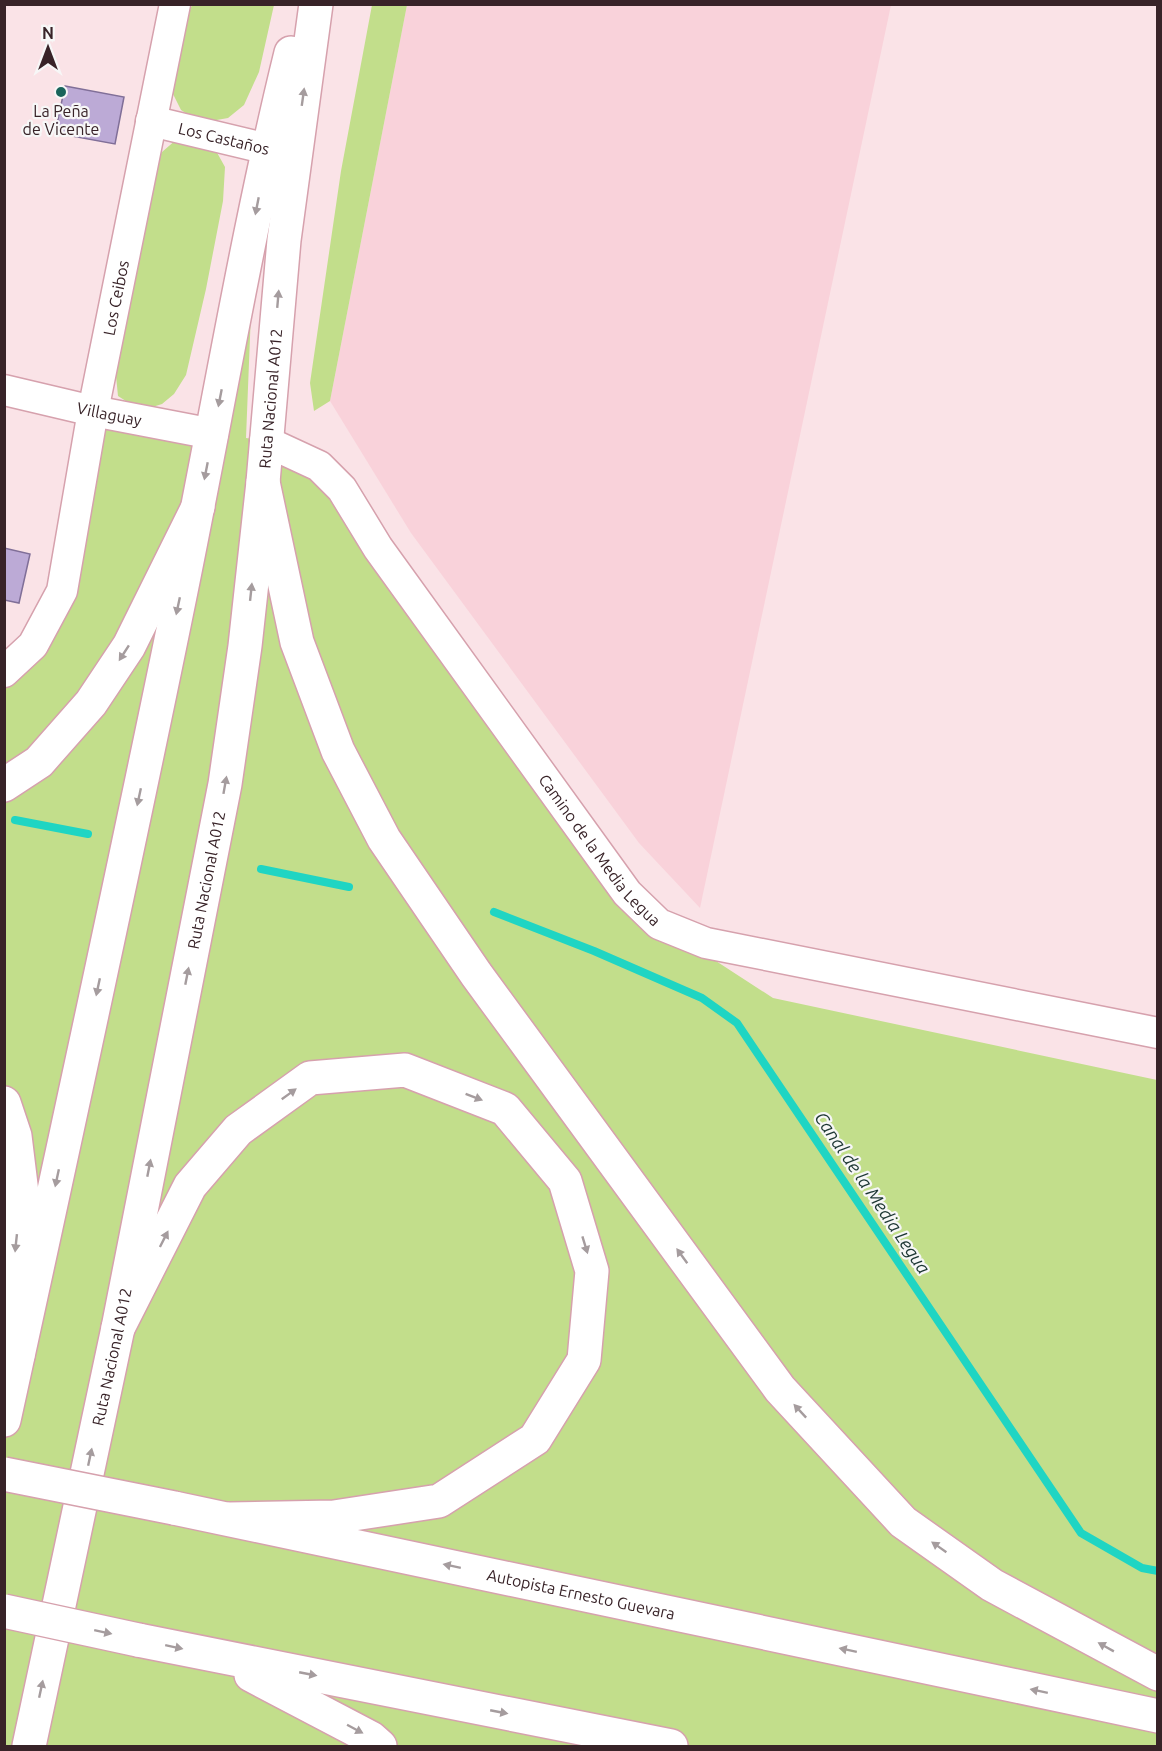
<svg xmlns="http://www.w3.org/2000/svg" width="1162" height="1751" font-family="Ubuntu,sans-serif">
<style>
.built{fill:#f9d2da}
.green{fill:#c2de8b}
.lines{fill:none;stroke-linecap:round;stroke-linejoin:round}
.stream{stroke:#1fd5c3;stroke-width:8}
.building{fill:#bcaad6;stroke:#806f98;stroke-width:1.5}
.minor-casing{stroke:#d6a1ad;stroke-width:33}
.trunk-casing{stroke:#d6a1ad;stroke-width:36}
.motorway-casing{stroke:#d6a1ad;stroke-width:36}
.minor{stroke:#fff;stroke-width:30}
.trunk{stroke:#fff;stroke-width:33}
.motorway{stroke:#fff;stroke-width:33}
.motorway-bridge-casing{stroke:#d6a1ad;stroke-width:36;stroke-linecap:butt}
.motorway-bridge{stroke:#fff;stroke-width:33}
.oneway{fill:#a59c9e}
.poi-dot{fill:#19645b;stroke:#f7f7f7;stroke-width:2}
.labels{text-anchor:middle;stroke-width:4.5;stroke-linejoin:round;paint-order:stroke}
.poi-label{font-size:16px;fill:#382328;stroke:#f7f7f7}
.street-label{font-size:16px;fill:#382328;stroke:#f7f7f7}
.water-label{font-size:18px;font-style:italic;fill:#1c3632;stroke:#f7f7f7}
</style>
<rect width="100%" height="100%" fill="#fae3e7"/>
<path class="built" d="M407,5H891L700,908L639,843L411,533L330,401Z"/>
<path class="green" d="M192,5H274L259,72L244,105L228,118L211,121H198L181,110L171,90L174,52Z
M372,5H407L330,401L314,411L310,383L341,171Z
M177,139L215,149L225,167L223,201L206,289L186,375L174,394L162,404L146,409L132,405L118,396L116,376L149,176L162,152Z
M251,312L246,438L265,441L319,466L659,924L773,998L1157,1080V1746H5V672L33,645L93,411L229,436Z"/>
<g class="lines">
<path class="stream" d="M15,820L88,834
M261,869L349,887
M494,912L594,951L702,998L737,1023L1081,1533L1142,1568L1158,1571"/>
</g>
<path class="building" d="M65,86L124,97L115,144L55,133Z
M4,548L30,554L19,603L4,600Z"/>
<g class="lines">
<defs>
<g id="minor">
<path id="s1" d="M151,121L293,155"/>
<path id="s2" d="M4,390L93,411L213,434"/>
<path id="s3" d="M265,441L319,466L342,489L378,548L627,893L659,924L706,943L1158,1033"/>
<path id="s4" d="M4,672L33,645L62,591L93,411L175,4"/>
</g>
<g id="trunk">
<path d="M4,1420C64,1145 124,871 180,596C217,415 247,232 291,53"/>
<path id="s5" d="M29,1746L118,1328L225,784L245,646L263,482L284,240L316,4"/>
</g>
<g id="motorway">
<path d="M263,482L297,642L338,751L384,839L476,974L780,1389L903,1522L992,1585L1158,1674"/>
<path d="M4,785L39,762L91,703L129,646L198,507"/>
<path d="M4,1103L15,1136L22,1193L13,1270L18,1355"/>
<path d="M118,1328L190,1186L238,1130L310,1078L405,1070L505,1109L565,1181L592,1271L584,1360L535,1439L439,1501L334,1517L229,1519"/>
<path id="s6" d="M174,1508L1158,1716"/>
<path d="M138,1640L671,1746"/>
<path d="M251,1675L371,1738L380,1746"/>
</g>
</defs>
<use href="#minor" class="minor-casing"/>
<use href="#trunk" class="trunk-casing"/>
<use href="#motorway" class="motorway-casing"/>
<use href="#minor" class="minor"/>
<use href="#trunk" class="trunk"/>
<use href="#motorway" class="motorway"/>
<defs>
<path id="motorway-bridge" d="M4,1474L174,1508
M4,1611L138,1640"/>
</defs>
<use href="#motorway-bridge" class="motorway-bridge-casing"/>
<use href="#motorway-bridge" class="motorway-bridge"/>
</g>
<defs><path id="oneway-solid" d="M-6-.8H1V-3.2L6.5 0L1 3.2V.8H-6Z" transform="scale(1.5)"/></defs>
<g class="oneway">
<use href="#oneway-solid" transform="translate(303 97) rotate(-82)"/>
<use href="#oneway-solid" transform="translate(257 206) rotate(101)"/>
<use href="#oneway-solid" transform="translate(278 299) rotate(-85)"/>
<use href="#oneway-solid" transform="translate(220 398) rotate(101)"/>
<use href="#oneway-solid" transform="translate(206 471) rotate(101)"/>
<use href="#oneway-solid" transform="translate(251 592) rotate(-84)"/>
<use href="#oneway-solid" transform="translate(178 606) rotate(102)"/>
<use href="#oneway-solid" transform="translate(124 653) rotate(123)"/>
<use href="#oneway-solid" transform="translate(225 785) rotate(-80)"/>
<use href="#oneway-solid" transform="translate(139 797) rotate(102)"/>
<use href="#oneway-solid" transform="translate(187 976) rotate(-79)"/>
<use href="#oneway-solid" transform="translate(98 987) rotate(102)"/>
<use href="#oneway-solid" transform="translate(289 1094) rotate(-36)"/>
<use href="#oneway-solid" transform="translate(474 1097) rotate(21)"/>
<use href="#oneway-solid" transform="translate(149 1168) rotate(-79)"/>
<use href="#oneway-solid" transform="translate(57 1178) rotate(102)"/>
<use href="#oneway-solid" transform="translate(164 1239) rotate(-63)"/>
<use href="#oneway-solid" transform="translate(16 1243) rotate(96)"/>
<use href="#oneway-solid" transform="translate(585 1245) rotate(73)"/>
<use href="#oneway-solid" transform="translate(682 1256) rotate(-126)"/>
<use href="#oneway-solid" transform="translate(800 1411) rotate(-133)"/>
<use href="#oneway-solid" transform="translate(90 1457) rotate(-78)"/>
<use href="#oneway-solid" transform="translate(939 1547) rotate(-145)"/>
<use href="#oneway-solid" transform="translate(452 1566) rotate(-168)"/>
<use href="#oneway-solid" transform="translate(103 1632) rotate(12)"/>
<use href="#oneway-solid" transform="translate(174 1647) rotate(12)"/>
<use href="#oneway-solid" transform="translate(1106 1647) rotate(-151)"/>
<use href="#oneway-solid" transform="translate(848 1650) rotate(-168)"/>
<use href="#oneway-solid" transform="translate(308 1674) rotate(11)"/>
<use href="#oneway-solid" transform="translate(41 1689) rotate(-78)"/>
<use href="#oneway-solid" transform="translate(1039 1691) rotate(-168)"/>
<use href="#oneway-solid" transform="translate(499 1712) rotate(11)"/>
<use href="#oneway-solid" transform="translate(355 1729) rotate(28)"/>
</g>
<circle class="poi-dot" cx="61" cy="92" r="6"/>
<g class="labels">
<g class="poi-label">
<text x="61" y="117">La Peña<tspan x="61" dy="18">de Vicente</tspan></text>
</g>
<g class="street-label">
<text dy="6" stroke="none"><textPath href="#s1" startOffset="75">Los Castaños</textPath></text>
<text dy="6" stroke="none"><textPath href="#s4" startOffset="399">Los Ceibos</textPath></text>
<text dy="6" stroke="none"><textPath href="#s5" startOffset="1370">Ruta Nacional A012</textPath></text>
<text dy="6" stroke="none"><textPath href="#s2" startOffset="108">Villaguay</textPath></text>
<text dy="6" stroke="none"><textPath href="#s3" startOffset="536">Camino de la Media Legua</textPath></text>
<text dy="6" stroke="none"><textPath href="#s5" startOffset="884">Ruta Nacional A012</textPath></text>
<text dy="6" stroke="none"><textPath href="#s5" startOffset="398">Ruta Nacional A012</textPath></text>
<text dy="6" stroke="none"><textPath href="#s6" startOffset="416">Autopista Ernesto Guevara</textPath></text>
</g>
<g class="water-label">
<text transform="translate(872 1193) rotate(56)" y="6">Canal de la Media Legua</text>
</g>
</g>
<rect width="1162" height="1751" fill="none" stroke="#382328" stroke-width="12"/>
<g transform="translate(48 48)" stroke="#f7f7f7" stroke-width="4.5" paint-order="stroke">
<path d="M0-4.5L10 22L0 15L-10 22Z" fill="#382328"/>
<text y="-9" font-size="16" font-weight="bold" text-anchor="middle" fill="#382328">N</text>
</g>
</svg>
